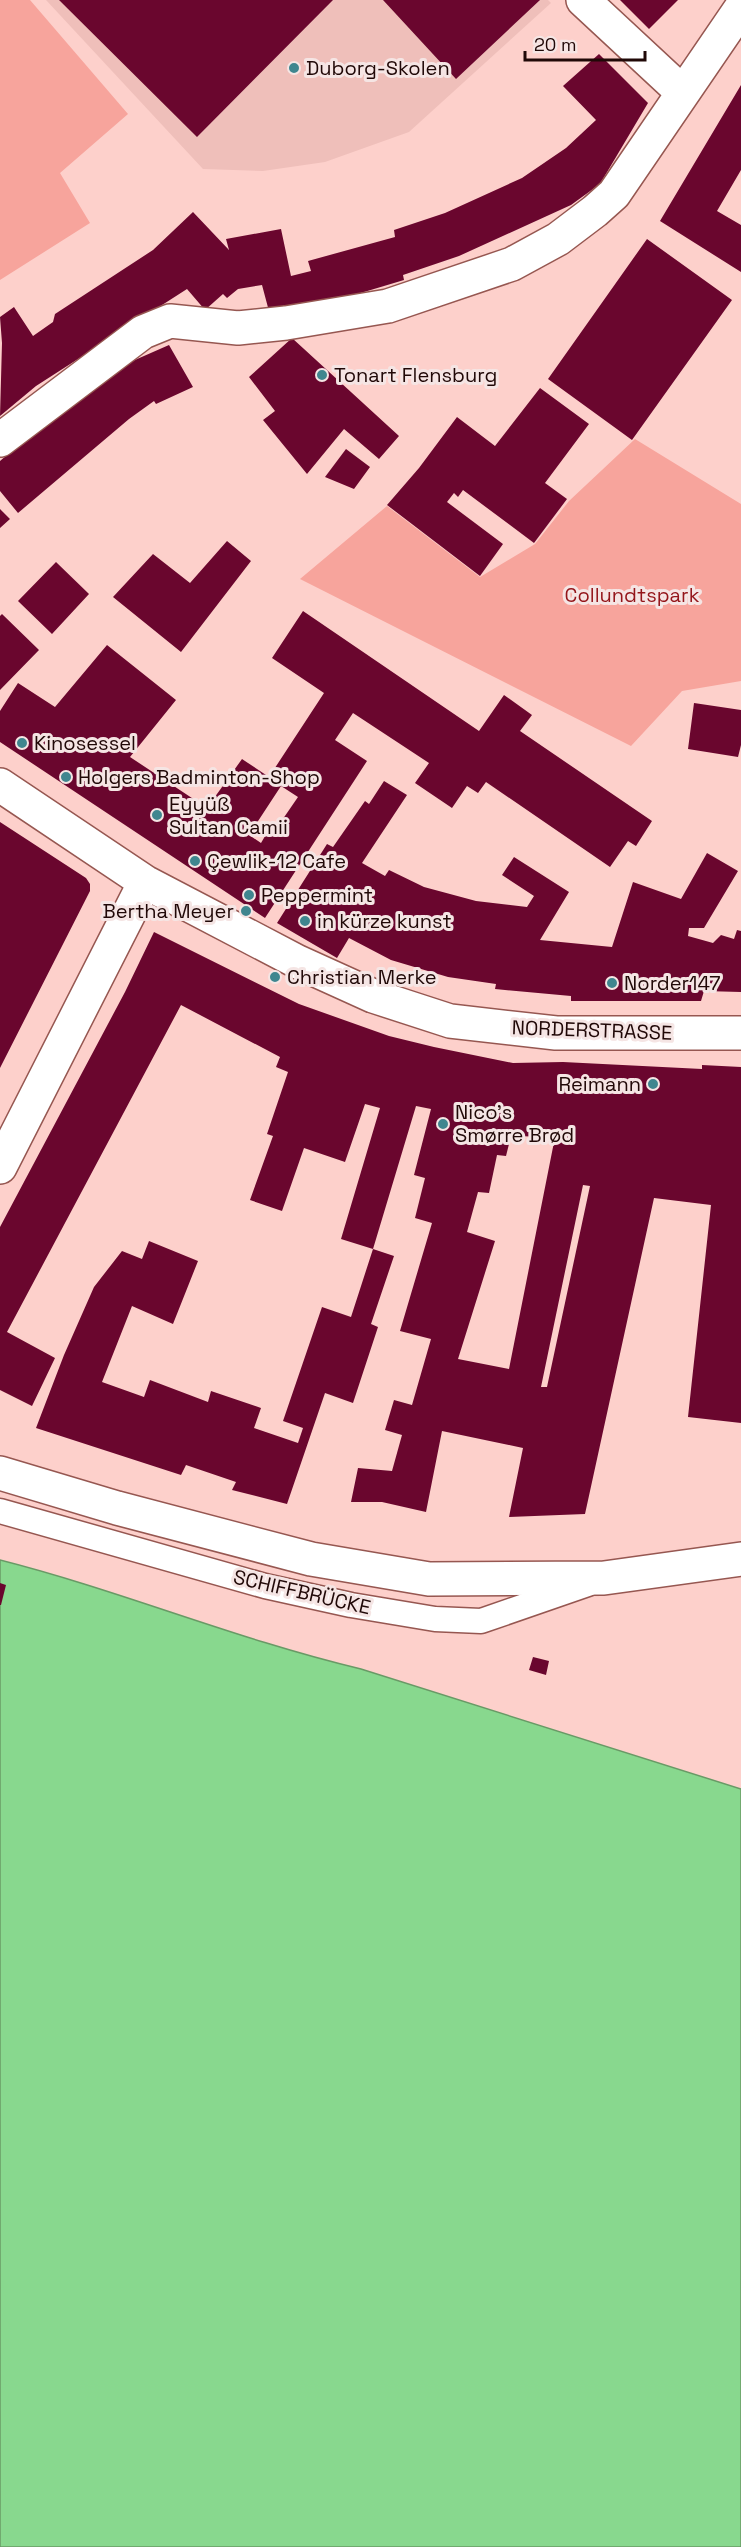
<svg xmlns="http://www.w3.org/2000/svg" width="741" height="2547" font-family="'Space Grotesk',sans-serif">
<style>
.built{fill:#efbfba}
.green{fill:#f7a49c}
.water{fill:#88d88e;stroke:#699a66;stroke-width:1.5}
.building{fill:#6a062e;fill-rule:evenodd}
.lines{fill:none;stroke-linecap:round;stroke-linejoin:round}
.lane-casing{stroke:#965751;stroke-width:27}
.street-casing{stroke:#965751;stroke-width:36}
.secondary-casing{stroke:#965751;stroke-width:36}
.lane{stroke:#fff;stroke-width:24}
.street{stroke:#fff;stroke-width:33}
.secondary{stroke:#fff;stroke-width:33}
.poi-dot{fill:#3f868f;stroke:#f5e5e4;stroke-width:2}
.labels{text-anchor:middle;stroke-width:6;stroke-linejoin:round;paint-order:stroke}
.poi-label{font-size:20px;fill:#200807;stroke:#f5e5e4;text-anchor:start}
.park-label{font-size:20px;fill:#94151a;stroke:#f5e5e4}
.street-label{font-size:20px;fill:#200807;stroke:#f5e5e4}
</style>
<rect width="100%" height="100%" fill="#fdd0cb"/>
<path class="built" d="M46,0H548L551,3L409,132L325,162L263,171L203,169Z"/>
<path class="green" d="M0,0H30L128,114L60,173L90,223L0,280Z
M635,439L741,504V681L682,691L631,746L300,579L387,506L480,577L535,544L569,501Z"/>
<path class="water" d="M0,1560C122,1591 238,1640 361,1669L741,1789V2547H0Z"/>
<path class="building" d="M59,0H333L197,137Z
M383,0H540L456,79Z
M620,0H678L649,29Z
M599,54L648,103L600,184L571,205L459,256L403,275L404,280L324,304L270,315L262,285L238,289L227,298L223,294L205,310L187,289L36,386L0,416L2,343L0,317L14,307L33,336L53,322L55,314L153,250L193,212L229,250L226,239L281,229L291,276L311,271L308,261L395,237L394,230L445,213L522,178L566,148L596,120L563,86Z
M741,85V170L717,211L741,225V272L660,221Z
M647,239L732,300L632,440L548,379Z
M292,338L399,436L379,459L344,429L307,474L263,420L275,411L249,377Z
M169,345L193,387L156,404L154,401L129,419L18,513L0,491V461L71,400L128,363Z
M540,388L589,424L545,483L567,499L534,543L463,490L458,497L454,493L447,502L503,544L480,576L387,505L419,468L457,417L495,446Z
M346,449L370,467L354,489L325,477Z
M0,509L10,519L0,528Z
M227,541L251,561L181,652L113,597L153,554L190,583Z
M56,562L89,594L52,634L18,601Z
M303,611L479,731L504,695L532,715L520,731L652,821L636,846L628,841L610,867L486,782L478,793L467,786L452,808L415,783L429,763L353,713L335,740L367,761L265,918L0,742V711L18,683L55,707L107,645L176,700L130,757L207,808L242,759L269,777L324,693L272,658ZM281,786L298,797L276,829L271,826L261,843L249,835Z
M2,614L39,650L0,690V616Z
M694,703L741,710V745L738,757L688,749Z
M384,781L407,795L362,863L385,876L389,870L424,887L476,901L527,907L534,896L502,875L514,857L569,892L540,940L612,947L633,882L681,899L707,853L738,871L704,928H689L688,936L713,943L721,935L734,939L737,930L741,931V992L704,991L701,1001H571V996L495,989L496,984L448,977L391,960L349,938L337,958L277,923L327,844L333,847L365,801L369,804Z
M0,822L86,878L90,884V891L0,1068Z
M154,932L299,1004L389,1036L434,1047L513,1063L563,1062L702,1069V1065L741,1067V1423L688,1417L711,1205L654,1198L585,1514L509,1517L523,1448L442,1431L426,1512L382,1502H351L358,1468L392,1471L402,1435L385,1430L394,1400L412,1405L431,1339L400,1331L432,1223L415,1218L425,1178L414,1175L431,1109L416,1106L373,1249L341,1239L380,1108L365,1104L345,1162L304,1148L282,1211L250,1200L273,1136L267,1134L288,1072L276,1067L280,1057L181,1005L7,1332L55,1358L32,1406L0,1390V1227L125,992ZM511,1136L555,1137L509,1369L458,1359L495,1241L467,1232L478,1192L489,1193L497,1155L506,1156ZM583,1185L590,1186L547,1387H541Z
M149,1241L198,1261L173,1324L132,1306L102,1382L144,1397L150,1380L208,1402L211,1391L261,1408L254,1428L298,1443L303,1428L283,1421L322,1307L351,1317L373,1249L394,1256L371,1324L378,1327L353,1403L325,1393L287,1504L232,1490L236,1482L186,1465L181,1475L36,1428L64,1355L94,1287L122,1251L142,1259Z
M0,1583L6,1585L1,1605H0Z
M533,1657L549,1661L546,1675L529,1670Z"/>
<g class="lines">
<defs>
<path id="lane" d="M0,1511L265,1586L351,1605L435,1619L481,1621L588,1584"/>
<path id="street" d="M583,0L682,92
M0,440L143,332L170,321L238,328L286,323L388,306L512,264L558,239L595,211L614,194L741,8
M0,785L145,882L298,962L373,996L450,1021L556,1033H741
M0,1167L145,882"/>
<path id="secondary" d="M0,1473L117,1508L311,1559L429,1579L604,1578L741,1559"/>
</defs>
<use href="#lane" class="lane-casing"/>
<use href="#street" class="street-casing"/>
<use href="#secondary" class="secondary-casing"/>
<use href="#lane" class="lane"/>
<use href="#street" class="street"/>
<use href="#secondary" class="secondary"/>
</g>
<g class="poi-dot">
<circle cx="294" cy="68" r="6"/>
<circle cx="322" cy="375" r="6"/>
<circle cx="22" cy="743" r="6"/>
<circle cx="66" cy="777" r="6"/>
<circle cx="157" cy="815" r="6"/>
<circle cx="195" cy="861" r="6"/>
<circle cx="249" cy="895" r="6"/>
<circle cx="246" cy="911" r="6"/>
<circle cx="305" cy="921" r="6"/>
<circle cx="275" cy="977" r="6"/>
<circle cx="612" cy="983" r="6"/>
<circle cx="653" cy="1084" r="6"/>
<circle cx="443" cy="1124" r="6"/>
</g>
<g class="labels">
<g class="poi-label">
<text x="306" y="75">Duborg-Skolen</text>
<text x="334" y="382">Tonart Flensburg</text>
<text x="34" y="750">Kinosessel</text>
<text x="78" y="784">Holgers Badminton-Shop</text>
<text x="169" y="811">Eyyüß<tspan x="169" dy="23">Sultan Camii</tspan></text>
<text x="207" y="868">Çewlik-12 Cafe</text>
<text x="261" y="902">Peppermint</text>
<text x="234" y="918" text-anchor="end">Bertha Meyer</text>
<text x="317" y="928">in kürze kunst</text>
<text x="287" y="984">Christian Merke</text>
<text x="624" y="990">Norder147</text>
<text x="641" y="1091" text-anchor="end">Reimann</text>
<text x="455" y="1119">Nico's<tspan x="455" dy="23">Smørre Brød</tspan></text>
</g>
<g class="park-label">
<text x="632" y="602">Collundtspark</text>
</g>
<g class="street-label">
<text transform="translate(592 1030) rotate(2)" y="7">NORDERSTRASSE</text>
<text transform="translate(302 1592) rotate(13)" y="7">SCHIFFBRÜCKE</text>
</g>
</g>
<path d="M525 51v9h120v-9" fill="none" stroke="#200807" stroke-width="3"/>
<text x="534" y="51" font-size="18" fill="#200807" stroke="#f5e5e4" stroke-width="4.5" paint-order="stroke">20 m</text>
</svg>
